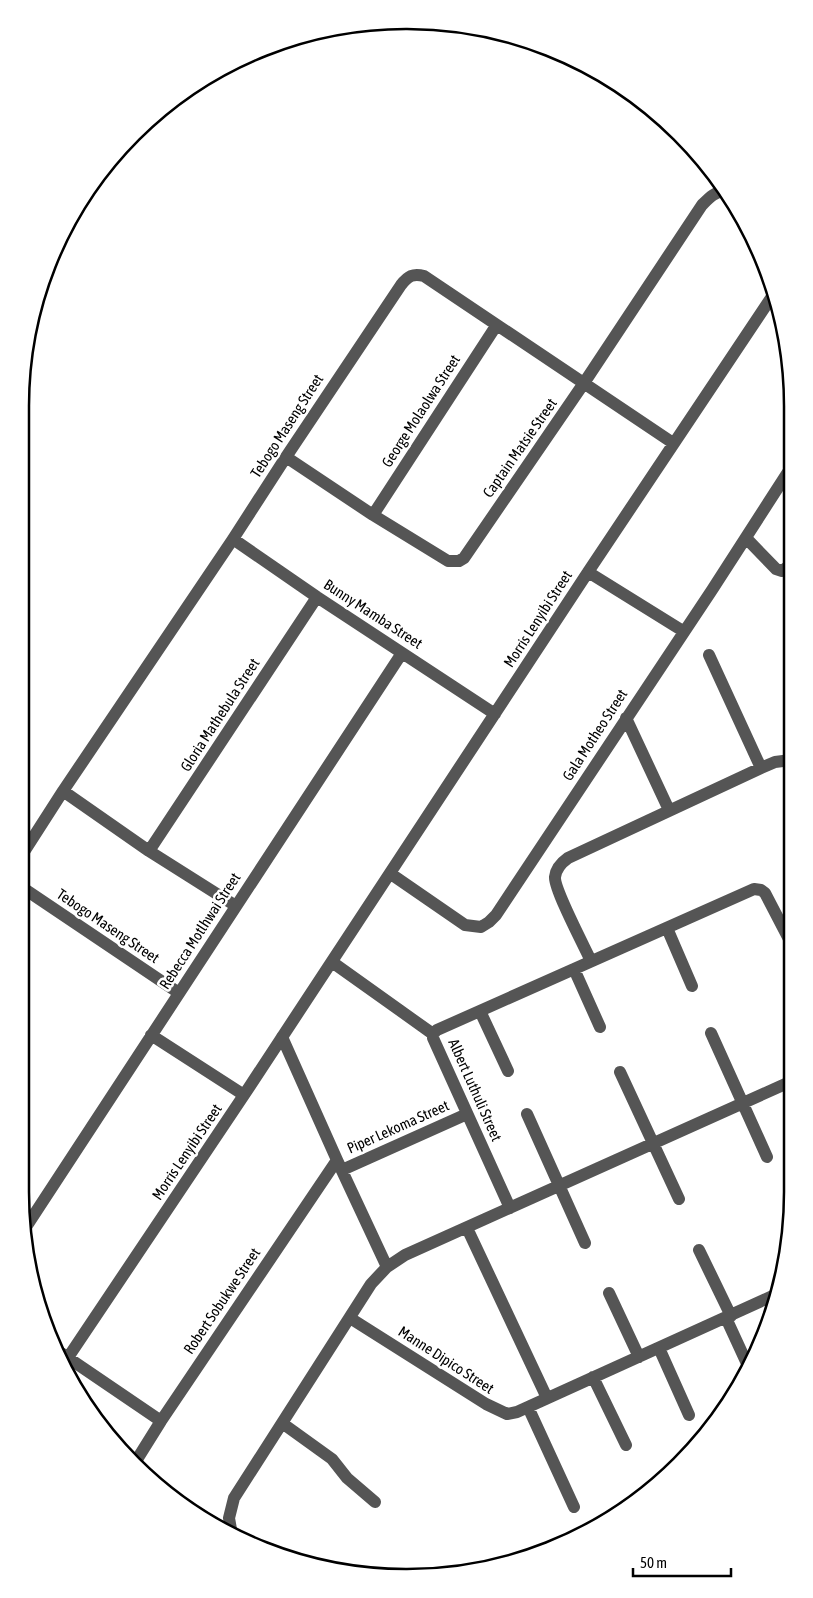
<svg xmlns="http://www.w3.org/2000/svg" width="813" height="1598" font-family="'Asap Condensed',sans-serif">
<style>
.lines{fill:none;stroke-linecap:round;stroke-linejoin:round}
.minor{stroke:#555;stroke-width:12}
.labels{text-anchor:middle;stroke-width:5;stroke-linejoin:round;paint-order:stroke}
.street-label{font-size:15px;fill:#000;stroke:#fff}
.rim{fill:none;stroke:#000;stroke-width:2.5}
</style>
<rect width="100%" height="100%" fill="#fff"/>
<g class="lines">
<path class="minor" d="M286,457L373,515L448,561H459L464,558L584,383L702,205C708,199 715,191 725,191
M373,515L496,326
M746,538L776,569L782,571L790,565
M233,539L317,597L495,714
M588,572L683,631
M709,655L761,768
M626,718L669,810
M63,791L149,851L236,906
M149,851L317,597
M20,858L63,791L233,539L286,457L401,285C408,276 413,273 424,276L673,443
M391,874L465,925L481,927L489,922L496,915L712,590L790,469
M20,886L179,993
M667,928L692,986
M591,961C584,946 554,889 555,877C556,868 561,863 568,858L761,768L775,762L791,760
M332,962L433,1034
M574,969L600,1027
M480,1011L508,1071
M711,1033L767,1157
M151,1035L244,1095
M282,1037L337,1160L387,1267
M620,1072L679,1199
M527,1114L585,1243
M342,1170L467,1114
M791,1207L792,1210
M510,1208L433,1038V1034L437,1030L754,889L761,890L765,893L791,943
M26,1227L402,653
M467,1228L547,1398
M699,1250L731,1316
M609,1293L639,1357
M350,1318L486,1404L507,1414L517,1412L779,1293
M726,1318L749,1368
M659,1348L689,1415
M61,1353L161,1421
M65,1362L244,1095L588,572L773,295
M593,1377L626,1445
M528,1407L574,1507
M282,1423L332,1459L347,1478L375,1502
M136,1461L161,1421L337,1160
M232,1535L229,1518L234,1498L371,1284L387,1267L405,1255L792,1081"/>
</g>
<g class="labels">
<g class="street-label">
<text transform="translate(421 411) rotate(-57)" y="5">George Molaolwa Street</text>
<text transform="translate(287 426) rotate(-57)" y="5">Tebogo Maseng Street</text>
<text transform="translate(520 448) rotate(-55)" y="5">Captain Matsie Street</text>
<text transform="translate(373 614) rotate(33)" y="5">Bunny Mamba Street</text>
<text transform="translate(538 619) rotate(-57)" y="5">Morris Lenyibi Street</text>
<text transform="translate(220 715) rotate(-57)" y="5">Gloria Mathebula Street</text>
<text transform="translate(595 735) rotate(-57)" y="5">Gala Motheo Street</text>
<text transform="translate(108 926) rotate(34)" y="5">Tebogo Maseng Street</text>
<text transform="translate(200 931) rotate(-57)" y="5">Rebecca Motlhwai Street</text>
<text transform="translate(475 1090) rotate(66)" y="5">Albert Luthuli Street</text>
<text transform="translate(398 1127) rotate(-24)" y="5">Piper Lekoma Street</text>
<text transform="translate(187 1152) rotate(-56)" y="5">Morris Lenyibi Street</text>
<text transform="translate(222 1301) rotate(-56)" y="5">Robert Sobukwe Street</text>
<text transform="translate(446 1360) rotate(33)" y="5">Manne Dipico Street</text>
</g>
</g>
<path d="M0 0H813V1598H0ZM406 29H407A377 377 0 0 1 784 406V1192A377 377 0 0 1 407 1569H406A377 377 0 0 1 29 1192V406A377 377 0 0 1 406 29Z" fill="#fff" fill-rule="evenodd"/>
<path class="rim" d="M406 29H407A377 377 0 0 1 784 406V1192A377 377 0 0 1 407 1569H406A377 377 0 0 1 29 1192V406A377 377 0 0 1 406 29Z"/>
<path d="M633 1568v8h98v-8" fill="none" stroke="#000000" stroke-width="2.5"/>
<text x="640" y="1568" font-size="15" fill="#000000" stroke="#ffffff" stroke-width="4" paint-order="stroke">50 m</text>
</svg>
